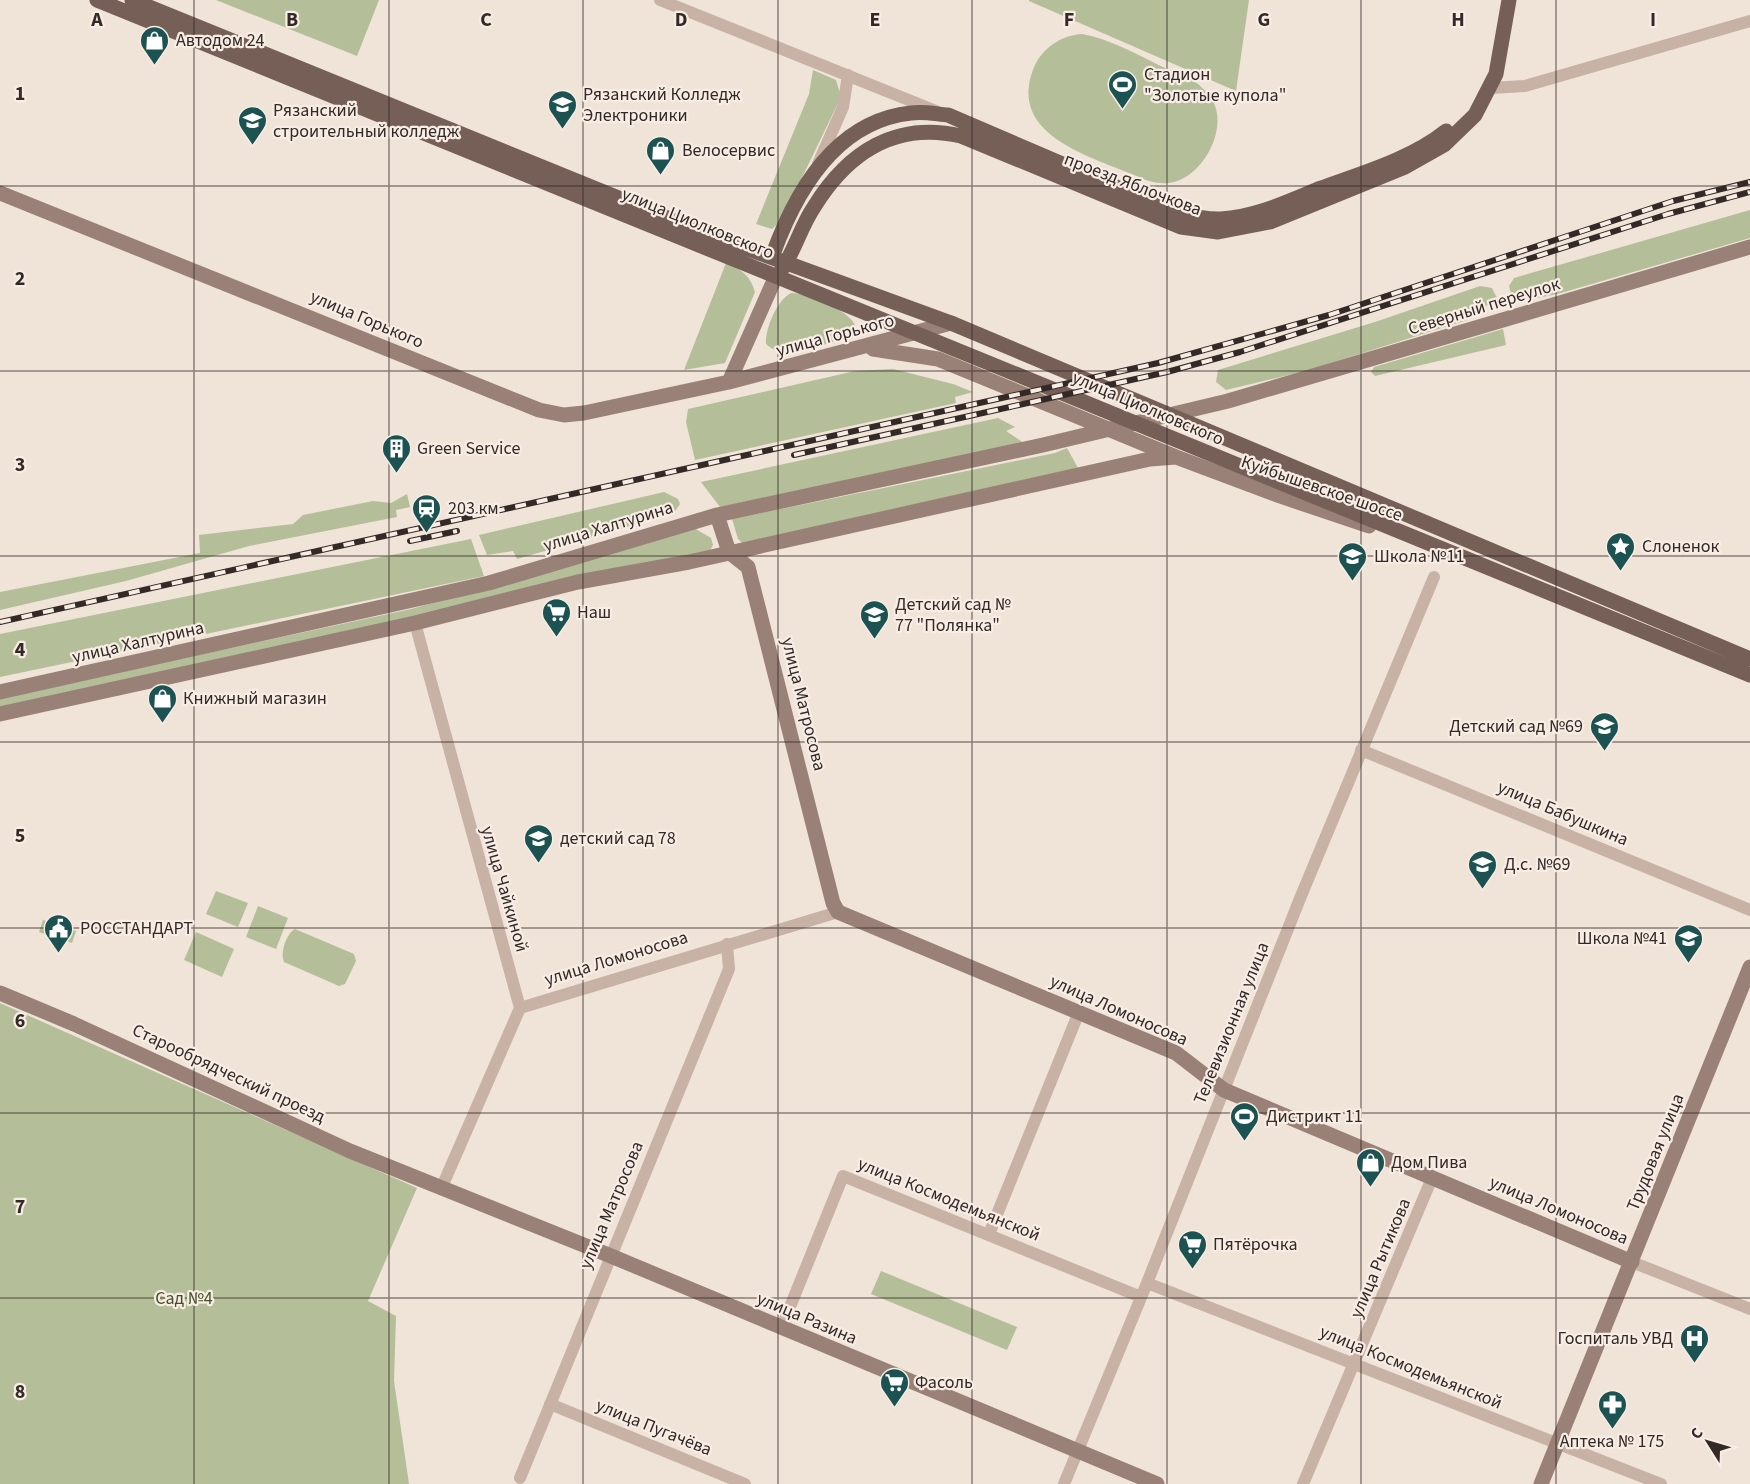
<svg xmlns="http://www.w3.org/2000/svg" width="1750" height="1484" font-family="'Source Sans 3',sans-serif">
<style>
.green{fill:#b4be99}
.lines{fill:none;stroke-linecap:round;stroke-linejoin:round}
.street{stroke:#c7b2a5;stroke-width:12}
.secondary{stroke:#9a8177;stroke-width:15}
.primary{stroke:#755f57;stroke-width:15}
.rail-casing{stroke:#332926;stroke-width:6}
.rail{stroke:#f8ede4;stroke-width:4;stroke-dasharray:11;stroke-linecap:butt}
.grid{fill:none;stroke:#332926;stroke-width:1.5;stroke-opacity:0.55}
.labels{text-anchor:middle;stroke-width:4.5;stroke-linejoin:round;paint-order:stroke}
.poi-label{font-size:18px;fill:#332926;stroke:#f8ede4;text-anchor:start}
.street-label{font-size:18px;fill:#332926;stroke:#f8ede4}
.park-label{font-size:18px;fill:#45502b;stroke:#f8ede4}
.grid-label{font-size:20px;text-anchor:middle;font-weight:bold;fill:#332926;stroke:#f8ede4;stroke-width:4.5;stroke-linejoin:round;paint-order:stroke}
</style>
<rect width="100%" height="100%" fill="#f0e3d8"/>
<path class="green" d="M216,0H379L357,56Z
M1029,0H1249L1236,91L1029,1Z
M1082,34C1112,39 1141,57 1169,70C1178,74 1191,78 1198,84C1203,88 1210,96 1213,101C1228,130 1203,175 1174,182C1162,185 1149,182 1139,177C1090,156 1004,135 1035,65C1044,47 1062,35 1082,34Z
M813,70L836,80L841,97L781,221L772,229L756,224L809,94Z
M1750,210V238L1561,293L1524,301L1511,293L1509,286L1514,278Z
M726,263C742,270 750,275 755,292L725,363L684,370Z
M1480,286L1492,288L1497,298C1487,308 1476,308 1467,320L1306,371L1226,390L1216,382L1218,370L1375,322Z
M791,293C807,293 855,312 856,329L852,335C828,342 786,364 766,344C765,329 777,300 791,293Z
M1503,329L1506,345L1375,376L1371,372L1374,367Z
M893,369L953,384L973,392L955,397L956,403L695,460L686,422L688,409L855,371Z
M998,418L1015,427L1006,431L1024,443L720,507L701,482Z
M1067,448L1078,468L742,543L738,539L732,519L1055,453Z
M664,492L678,499L680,504L673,514L517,559L513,551L487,555L479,535Z
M407,494L410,507L396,510L397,517L249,546L126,581L0,610V592L200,553L199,535L293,524L303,515L373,501L391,503Z
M694,528L711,538L713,545L710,551L422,617L0,708V698L411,609Z
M471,539L484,576L0,677V634Z
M216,891L248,903L238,927L206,914Z
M258,906L288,918L276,949L246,937Z
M43,920L76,931L72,943L39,932Z
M295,929L354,954L356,961L345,984L339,986L284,962C280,953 286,934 295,929Z
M196,932L234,949L222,977L184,960Z
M0,1003L417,1188L368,1301L396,1316L394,1381L409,1484H0Z
M881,1271L1017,1327L1007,1350L871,1294Z"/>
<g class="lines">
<path class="street" d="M660,0L936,111
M1490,88L1525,86L1750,21
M818,164L843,107L848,75
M415,623L520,1008L441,1189
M1361,750L1750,910
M520,1008L838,912
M989,1234L1079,1012
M1632,1262L1750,1309
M1147,1283L1661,1484
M781,1329L843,1176L1141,1297
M550,1404L745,1484
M520,1478L729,969L727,944
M1064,1484L1147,1283L1301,896L1434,577
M1303,1484L1432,1178"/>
<path class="secondary" d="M0,193L539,410L564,415L584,413L729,382L951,323
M873,349L938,359L1176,457L1280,496L1369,526
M729,382L776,276
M717,515L729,552L748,567L833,903L838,912L1176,1053L1224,1090L1632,1262
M0,692L489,583L717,515L1043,445L1228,401L1750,247
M0,714L415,623L578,582L689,562L1150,459L1176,457
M0,993L74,1024L350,1151L611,1256L1157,1484
M1541,1484L1750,967"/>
<path class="primary" d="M97,0C649,221 1199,451 1750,675
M132,0L702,232L951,323L1750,659
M772,257C795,192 836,121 911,113C923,111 936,114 948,115L1172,211C1188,215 1205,220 1221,219C1256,217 1289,201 1321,188C1362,173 1411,159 1446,131
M782,269C795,250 801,226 814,207C848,152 896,121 961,136L1181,227L1218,232L1270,222L1405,167L1444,145L1475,115L1496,74L1509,0"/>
<defs>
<path id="rail" d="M794,455L1167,372L1240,352L1668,214L1750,192
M410,541L457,531
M0,622L1158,363L1329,315L1673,201L1750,182"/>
</defs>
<use href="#rail" class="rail-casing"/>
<use href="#rail" class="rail"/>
</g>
<path class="grid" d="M194,0V1484M389,0V1484M583,0V1484M778,0V1484M972,0V1484M1167,0V1484M1361,0V1484M1556,0V1484M0,186H1750M0,371H1750M0,556H1750M0,742H1750M0,928H1750M0,1113H1750M0,1298H1750"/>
<defs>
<symbol id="shop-pin" viewBox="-11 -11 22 30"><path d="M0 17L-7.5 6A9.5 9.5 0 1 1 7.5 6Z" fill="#1d5252" stroke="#f8ede4"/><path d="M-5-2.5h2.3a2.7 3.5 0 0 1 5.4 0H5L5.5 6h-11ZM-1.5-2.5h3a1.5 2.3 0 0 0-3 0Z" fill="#fff"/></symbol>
<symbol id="stadium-pin" viewBox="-11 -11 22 30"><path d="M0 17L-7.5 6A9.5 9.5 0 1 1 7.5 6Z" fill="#1d5252" stroke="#f8ede4"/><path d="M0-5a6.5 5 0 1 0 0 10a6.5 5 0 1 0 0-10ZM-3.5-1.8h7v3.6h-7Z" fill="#fff"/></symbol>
<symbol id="university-pin" viewBox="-11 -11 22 30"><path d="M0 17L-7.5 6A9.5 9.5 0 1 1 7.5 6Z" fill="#1d5252" stroke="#f8ede4"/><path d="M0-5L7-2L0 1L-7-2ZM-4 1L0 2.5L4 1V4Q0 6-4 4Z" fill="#fff"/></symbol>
<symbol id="building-pin" viewBox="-11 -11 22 30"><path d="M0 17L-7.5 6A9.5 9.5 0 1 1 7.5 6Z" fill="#1d5252" stroke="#f8ede4"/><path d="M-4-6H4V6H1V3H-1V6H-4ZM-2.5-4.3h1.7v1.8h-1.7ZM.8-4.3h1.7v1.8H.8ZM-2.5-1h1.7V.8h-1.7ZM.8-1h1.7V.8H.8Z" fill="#fff"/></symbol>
<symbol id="station-pin" viewBox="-11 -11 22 30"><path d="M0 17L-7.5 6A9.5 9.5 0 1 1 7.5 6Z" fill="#1d5252" stroke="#f8ede4"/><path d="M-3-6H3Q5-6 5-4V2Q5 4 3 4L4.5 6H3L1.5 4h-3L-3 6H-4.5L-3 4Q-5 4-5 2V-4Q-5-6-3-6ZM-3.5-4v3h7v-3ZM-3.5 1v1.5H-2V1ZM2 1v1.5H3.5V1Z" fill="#fff"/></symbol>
<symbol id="sight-pin" viewBox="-11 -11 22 30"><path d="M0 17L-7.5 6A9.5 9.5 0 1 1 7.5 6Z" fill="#1d5252" stroke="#f8ede4"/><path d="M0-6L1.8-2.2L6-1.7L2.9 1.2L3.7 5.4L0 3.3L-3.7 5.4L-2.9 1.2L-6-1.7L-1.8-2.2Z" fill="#fff"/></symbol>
<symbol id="school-pin" viewBox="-11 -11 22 30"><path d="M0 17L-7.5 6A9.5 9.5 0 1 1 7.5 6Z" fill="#1d5252" stroke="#f8ede4"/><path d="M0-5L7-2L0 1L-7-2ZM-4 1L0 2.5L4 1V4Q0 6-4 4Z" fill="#fff"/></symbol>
<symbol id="supermarket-pin" viewBox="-11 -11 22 30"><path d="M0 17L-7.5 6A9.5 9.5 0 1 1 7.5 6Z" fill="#1d5252" stroke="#f8ede4"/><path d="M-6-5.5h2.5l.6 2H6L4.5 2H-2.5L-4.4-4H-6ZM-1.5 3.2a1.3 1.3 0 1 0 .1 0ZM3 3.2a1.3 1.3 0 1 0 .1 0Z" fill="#fff"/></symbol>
<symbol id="civic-pin" viewBox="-11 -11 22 30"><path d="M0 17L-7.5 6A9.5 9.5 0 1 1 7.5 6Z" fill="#1d5252" stroke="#f8ede4"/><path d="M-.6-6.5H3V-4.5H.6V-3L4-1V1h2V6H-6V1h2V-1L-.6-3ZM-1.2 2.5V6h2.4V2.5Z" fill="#fff"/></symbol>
<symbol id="hospital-pin" viewBox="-11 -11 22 30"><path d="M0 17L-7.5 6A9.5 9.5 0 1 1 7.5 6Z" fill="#1d5252" stroke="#f8ede4"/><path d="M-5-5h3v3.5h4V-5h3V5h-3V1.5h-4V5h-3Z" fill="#fff"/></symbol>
<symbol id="pharmacy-pin" viewBox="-11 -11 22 30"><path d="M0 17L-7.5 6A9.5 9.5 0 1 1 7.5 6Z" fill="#1d5252" stroke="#f8ede4"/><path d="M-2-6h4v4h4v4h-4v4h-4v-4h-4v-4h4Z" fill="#fff"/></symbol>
</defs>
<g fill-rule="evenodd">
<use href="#shop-pin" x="138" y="24" width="33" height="45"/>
<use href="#stadium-pin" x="1106" y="68" width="33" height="45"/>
<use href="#university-pin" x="546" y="88" width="33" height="45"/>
<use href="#university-pin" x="236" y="104" width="33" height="45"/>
<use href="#shop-pin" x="644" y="134" width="33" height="45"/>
<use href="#building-pin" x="380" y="432" width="33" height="45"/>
<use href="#station-pin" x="410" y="492" width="33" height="45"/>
<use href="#sight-pin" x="1604" y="530" width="33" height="45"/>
<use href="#school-pin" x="1336" y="540" width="33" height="45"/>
<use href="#supermarket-pin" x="540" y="596" width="33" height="45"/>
<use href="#school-pin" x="858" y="598" width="33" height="45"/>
<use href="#shop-pin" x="146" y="682" width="33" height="45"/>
<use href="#school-pin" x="1588" y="710" width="33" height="45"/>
<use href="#school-pin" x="522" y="822" width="33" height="45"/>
<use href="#school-pin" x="1466" y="848" width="33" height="45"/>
<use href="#civic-pin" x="42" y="912" width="33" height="45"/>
<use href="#school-pin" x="1672" y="922" width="33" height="45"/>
<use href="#stadium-pin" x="1228" y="1100" width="33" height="45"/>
<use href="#shop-pin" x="1354" y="1146" width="33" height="45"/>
<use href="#supermarket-pin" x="1176" y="1228" width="33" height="45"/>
<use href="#hospital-pin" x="1678" y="1322" width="33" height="45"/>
<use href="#supermarket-pin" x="878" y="1366" width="33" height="45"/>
<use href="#pharmacy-pin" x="1596" y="1388" width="33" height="45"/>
</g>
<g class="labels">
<g class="poi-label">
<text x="176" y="46">Автодом 24</text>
<text x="1144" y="80">Стадион<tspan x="1144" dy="21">"Золотые купола"</tspan></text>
<text x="583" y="100">Рязанский Колледж<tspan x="583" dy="21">Электроники</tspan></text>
<text x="273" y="116">Рязанский<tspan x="273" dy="21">строительный колледж</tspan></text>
<text x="682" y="156">Велосервис</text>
<text x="417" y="454">Green Service</text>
<text x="448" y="514">203 км</text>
<text x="1642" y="552">Слоненок</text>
<text x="1374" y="562">Школа №11</text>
<text x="895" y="610">Детский сад №<tspan x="895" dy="21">77 "Полянка"</tspan></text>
<text x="577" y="618">Наш</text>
<text x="183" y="704">Книжный магазин</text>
<text x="1583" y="732" text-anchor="end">Детский сад №69</text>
<text x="560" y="844">детский сад 78</text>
<text x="1504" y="870">Д.с. №69</text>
<text x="80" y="934">РОССТАНДАРТ</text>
<text x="1667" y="944" text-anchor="end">Школа №41</text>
<text x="1266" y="1122">Дистрикт 11</text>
<text x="1391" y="1168">Дом Пива</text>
<text x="1213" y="1250">Пятёрочка</text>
<text x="1673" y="1344" text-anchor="end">Госпиталь УВД</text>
<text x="915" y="1388">Фасоль</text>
<text x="1612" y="1447" text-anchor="middle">Аптека № 175</text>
</g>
<g class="street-label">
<text transform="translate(1133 184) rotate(21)" y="6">проезд Яблочкова</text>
<text transform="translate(698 223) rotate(22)" y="6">улица Циолковского</text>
<text transform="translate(1484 306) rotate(-17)" y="6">Северный переулок</text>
<text transform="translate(367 319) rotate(23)" y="6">улица Горького</text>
<text transform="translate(835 335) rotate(-15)" y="6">улица Горького</text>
<text transform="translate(1148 408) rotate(23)" y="6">улица Циолковского</text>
<text transform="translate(1322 488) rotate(19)" y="6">Куйбышевское шоссе</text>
<text transform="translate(608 526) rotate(-17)" y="6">улица Халтурина</text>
<text transform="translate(138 642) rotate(-13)" y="6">улица Халтурина</text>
<text transform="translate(804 704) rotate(76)" y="6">улица Матросова</text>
<text transform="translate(1563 813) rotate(23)" y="6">улица Бабушкина</text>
<text transform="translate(505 889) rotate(74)" y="6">улица Чайкиной</text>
<text transform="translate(616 958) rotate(-17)" y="6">улица Ломоносова</text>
<text transform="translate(1119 1010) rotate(24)" y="6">улица Ломоносова</text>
<text transform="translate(1231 1023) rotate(-68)" y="6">Телевизионная улица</text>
<text transform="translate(229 1073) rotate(25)" y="6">Старообрядческий проезд</text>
<text transform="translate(1655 1152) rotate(-68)" y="6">Трудовая улица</text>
<text transform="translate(949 1199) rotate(22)" y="6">улица Космодемьянской</text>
<text transform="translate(611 1205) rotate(-67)" y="6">улица Матросова</text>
<text transform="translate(1559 1210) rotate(23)" y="6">улица Ломоносова</text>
<text transform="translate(1380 1258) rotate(-67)" y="6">улица Рытикова</text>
<text transform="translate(807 1318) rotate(23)" y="6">улица Разина</text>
<text transform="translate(1411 1367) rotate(22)" y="6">улица Космодемьянской</text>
<text transform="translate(654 1427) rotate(22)" y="6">улица Пугачёва</text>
</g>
<g class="park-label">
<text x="184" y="1304">Сад №4</text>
</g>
</g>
<g class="grid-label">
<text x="97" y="26">A</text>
<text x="292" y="26">B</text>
<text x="486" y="26">C</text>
<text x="681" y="26">D</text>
<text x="875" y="26">E</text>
<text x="1069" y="26">F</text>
<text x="1264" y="26">G</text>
<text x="1458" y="26">H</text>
<text x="1653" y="26">I</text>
<text x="20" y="100">1</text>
<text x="20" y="285">2</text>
<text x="20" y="471">3</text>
<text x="20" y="656">4</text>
<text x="20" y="842">5</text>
<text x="20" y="1027">6</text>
<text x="20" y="1213">7</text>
<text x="20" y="1398">8</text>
</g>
<g transform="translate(1708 1442) rotate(307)" stroke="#f8ede4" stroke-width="4.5" paint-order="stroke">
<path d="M0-4.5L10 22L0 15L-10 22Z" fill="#332926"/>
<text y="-9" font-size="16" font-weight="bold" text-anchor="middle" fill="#332926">С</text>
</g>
</svg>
